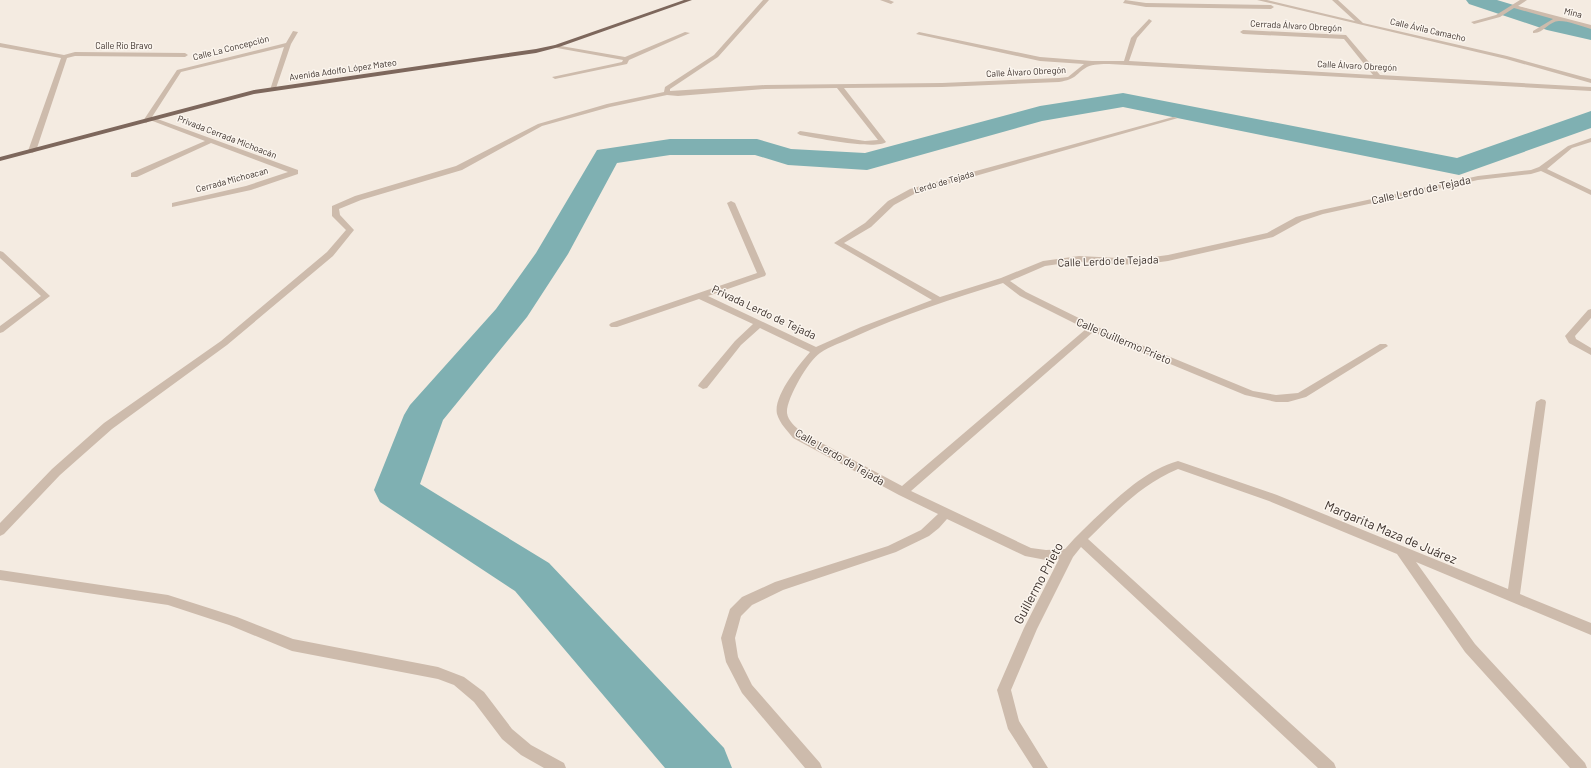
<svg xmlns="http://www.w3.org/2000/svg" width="1591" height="768" font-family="Barlow,sans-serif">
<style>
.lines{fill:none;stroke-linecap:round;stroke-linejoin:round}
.river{fill:#7fb0b2;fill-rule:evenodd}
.minor{fill:#cdbbac;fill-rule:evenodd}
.major{fill:#7d675c;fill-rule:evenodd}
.labels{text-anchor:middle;stroke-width:3;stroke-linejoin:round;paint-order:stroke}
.far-street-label{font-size:9px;fill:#3b302b;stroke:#fbf5ee}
.street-label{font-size:11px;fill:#3b302b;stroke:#fbf5ee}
.near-street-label{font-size:13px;fill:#3b302b;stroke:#fbf5ee}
</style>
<rect width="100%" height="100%" fill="#f4ebe1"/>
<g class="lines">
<path class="river" d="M1466,0H1497L1591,28V40L1547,30L1469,4Z
M1123,93L1457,158L1591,111V128L1459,175L1123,107L1042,121L867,170L788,165L755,155H670L617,163L568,254L527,317L443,420L420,484L549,563L724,748L732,768H665L515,591L380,502L374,490L404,415L410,405L496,309L536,253L597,150L670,139H757L791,149L865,153L1040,106Z"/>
<path class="minor" d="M763,0H769L718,57L670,89V91L765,85L942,83L1059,78L1068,77L1084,64L1040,61L916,34L919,32L1040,57L1092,61H1124L1131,38L1149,19L1152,21L1137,38L1129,61L1373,75L1344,39L1243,34L1240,32L1243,30L1346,35L1380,75L1591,87V91L1109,64C1102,64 1093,64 1087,67C1074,75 1077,79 1059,82L942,87L844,88L886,142C876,150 816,138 800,135L797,133L800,131L865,141L878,140L837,88L765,89L678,96L667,95L610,107L542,126L462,170L361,200L339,209L340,215L354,230L333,256L227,345L112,429L60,475L4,534L0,536V523L52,469L104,423L221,341L327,252L346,230L332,216V206L355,196L456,166L538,124L607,104L664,92L665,87L714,55Z
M880,0H889L894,2L891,4Z
M1125,0L1146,3L1271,5L1274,7L1271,9L1146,7L1123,3Z
M1257,0H1267L1355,21L1332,0H1338L1363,23L1507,56L1591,79V83L1506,59Z
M1520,0H1527L1518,6L1591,25V29C1581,26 1569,21 1559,21C1549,21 1543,34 1533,33V31L1553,19L1514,8L1500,17L1474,24L1471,22L1496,15Z
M293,31L298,32L291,44L275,91L270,90L284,47L181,72L152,117L298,170V174L251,190L172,207V203L246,186L288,172L211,143L137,177H131V173L205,141L150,120L146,123L143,121L177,70L286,43Z
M685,32L690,33L629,60L627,64L555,79L552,77L613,64L622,62L623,60L557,48L554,46L555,45L625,57Z
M0,43L64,55L75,52L185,53L188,55L185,57L75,56L67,58L36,151L32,153L28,151L61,58L0,47Z
M1173,117L1178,118L916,193L894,205L871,227L844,243L940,297L1001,278L1043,261L1079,256L1138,259L1168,255L1267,233L1296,217L1321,210L1478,176L1531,170L1539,167L1568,146L1591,138V142L1572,148L1547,169L1591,190V195L1541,171L1531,174L1478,180L1323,214L1302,221L1273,237L1168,261L1138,265L1079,262L1059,264L1045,266L1010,281L1026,292L1095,326L1253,391L1276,395L1298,393L1380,344H1386L1388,346L1306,397L1288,402H1276L1245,395L1093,332L911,491L1031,548L1046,550L1065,549C1077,535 1090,523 1104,510C1127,489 1148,470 1178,461L1277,495L1508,589L1536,402L1541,399L1545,400L1546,402L1520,594L1591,623V635L1416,562L1475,644L1585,763L1587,768H1570L1465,652L1397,554L1269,501L1178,469C1140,485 1117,511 1088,539L1334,763L1336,768H1318L1081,547L1073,557L1037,629L1011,690L1019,721L1048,768H1033L1008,729L997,690L1024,628L1059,559L1046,560L1025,556L947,519L939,528L929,536L896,552L783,590L752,605L741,616L735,638L738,657L752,685L820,763L822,768H805L742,693L726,662L721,638L730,609L742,597L775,582L888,546L921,530L938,514L899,495L793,438C787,430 780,424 777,414C773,396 799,365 810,352L760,328L741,345L707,388L703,389L698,386L699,384L735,341L753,324L699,299L617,327H611L609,325L611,323L757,273L727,203L731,201L735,203L766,274L765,276L708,296L816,347L861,327L932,300L834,243L865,223L888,201L910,189ZM1003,283L1020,296L1086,329L902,486L801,432C796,427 788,421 787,413C786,399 809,360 820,353C830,346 843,342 854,337C902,315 952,299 1003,283Z
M0,251L3,252L50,296L3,332L0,333V326L41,296L0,258Z
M1591,309V318L1575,336L1576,339L1591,348V355L1569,343L1565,336L1588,310Z
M0,570L168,595L237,617L293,639L438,667L464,677L484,692L512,729L531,745L564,763L566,768H544L521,755L502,739L474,702L454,685L438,679L292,651L229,625L168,605L0,580Z"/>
<path class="major" d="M684,0H692L559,47L536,53L254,94L0,161V157L254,90L536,49L555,45Z"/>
</g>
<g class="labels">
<g class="far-street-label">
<text transform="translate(1573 13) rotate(13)" y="3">Mina</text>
<text transform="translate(1296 26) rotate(3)" y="3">Cerrada Álvaro Obregón</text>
<text transform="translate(1428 30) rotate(13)" y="3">Calle Ávila Camacho</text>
<text x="124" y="49">Calle Río Bravo</text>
<text transform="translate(231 48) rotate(-14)" y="3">Calle La Concepción</text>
<text transform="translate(1357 66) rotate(3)" y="3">Calle Álvaro Obregón</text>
<text transform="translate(343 70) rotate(-8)" y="3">Avenida Adolfo López Mateo</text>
<text transform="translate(1026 72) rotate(-3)" y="3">Calle Álvaro Obregón</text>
<text transform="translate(227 137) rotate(21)" y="3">Privada Cerrada Michoacán</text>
<text transform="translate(232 180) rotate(-15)" y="3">Cerrada Michoacan</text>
<text transform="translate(944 182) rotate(-16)" y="3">Lerdo de Tejada</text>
</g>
<g class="street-label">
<text transform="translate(1421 190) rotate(-12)" y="4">Calle Lerdo de Tejada</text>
<text transform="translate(1108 261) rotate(-2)" y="4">Calle Lerdo de Tejada</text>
<text transform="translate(764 312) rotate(25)" y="4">Privada Lerdo de Tejada</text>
<text transform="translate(1124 341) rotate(23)" y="4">Calle Guillermo Prieto</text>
<text transform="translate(840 457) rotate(30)" y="4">Calle Lerdo de Tejada</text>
</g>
<g class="near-street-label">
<text transform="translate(1391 532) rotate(23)" y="5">Margarita Maza de Juárez</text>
<text transform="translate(1038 583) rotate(-62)" y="5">Guillermo Prieto</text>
</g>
</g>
</svg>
